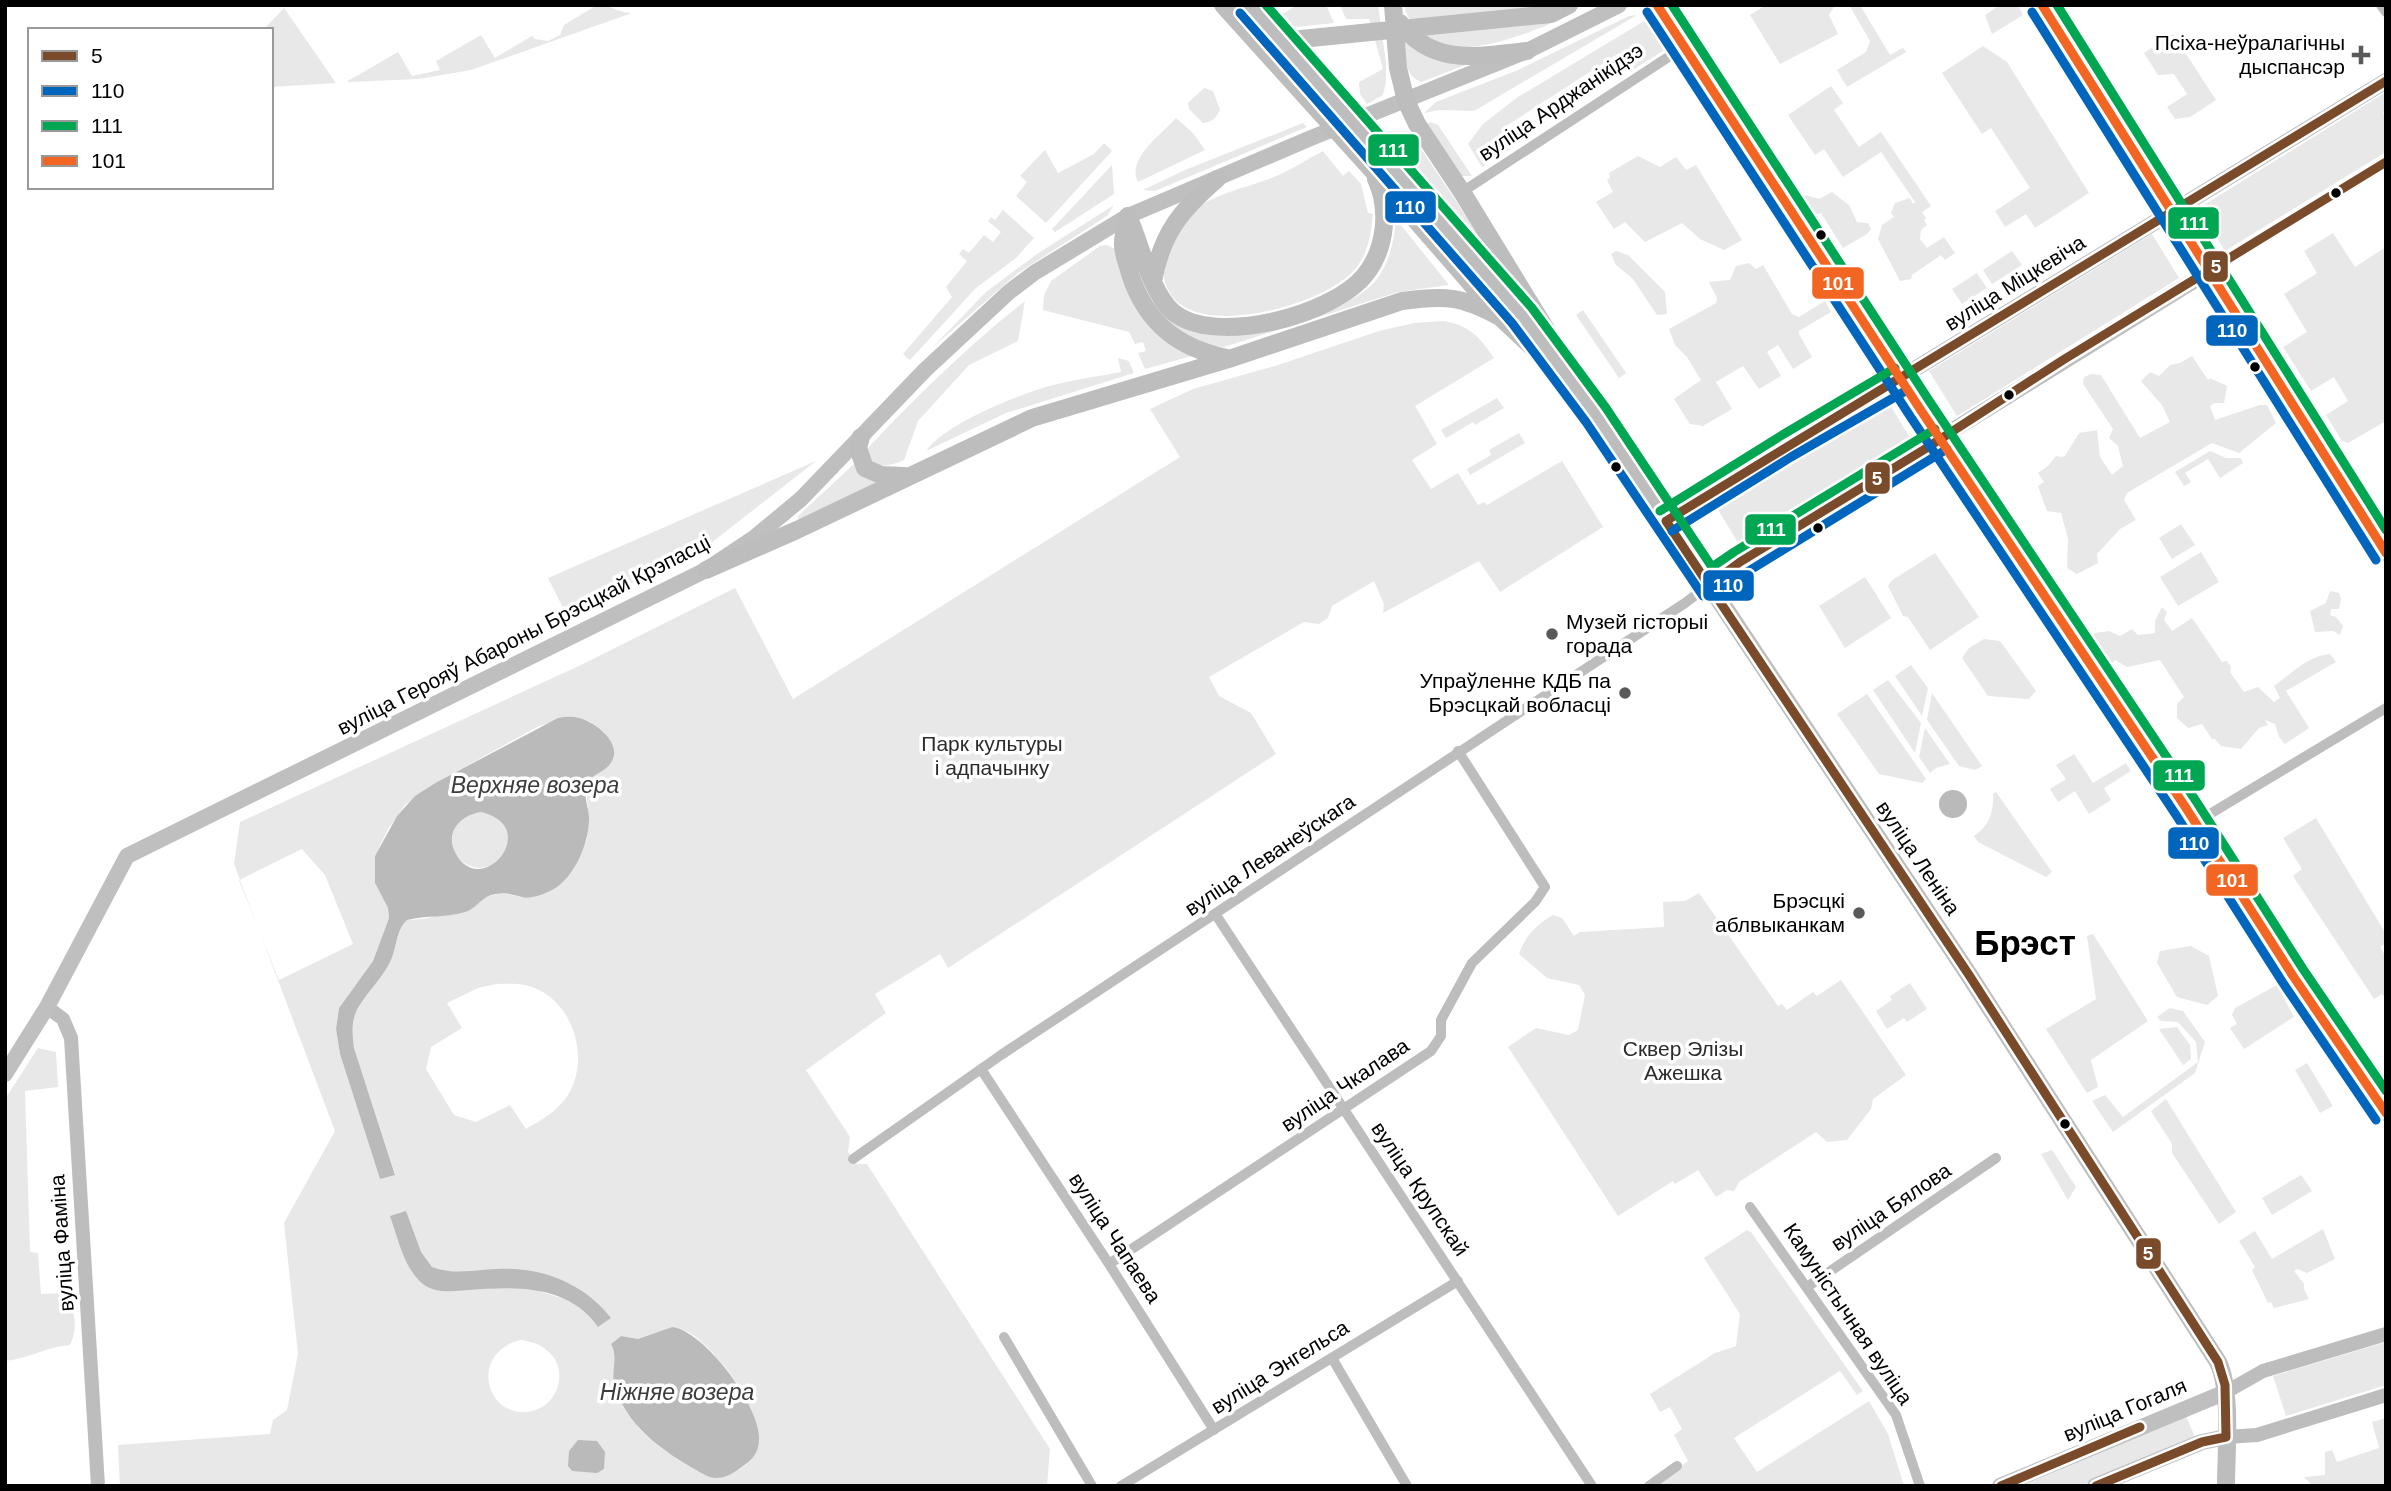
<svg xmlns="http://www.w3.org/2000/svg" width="2391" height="1491" font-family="Arial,sans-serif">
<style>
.green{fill:#e8e8e8;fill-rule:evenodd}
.water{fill:#bababa;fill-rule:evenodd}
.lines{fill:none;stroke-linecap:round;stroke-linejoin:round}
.minor{stroke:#bdbdbd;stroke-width:10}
.tertiary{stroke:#bdbdbd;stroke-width:14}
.secondary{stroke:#bfbfbf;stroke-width:16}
.primary{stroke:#bdbdbd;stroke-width:18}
.bus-1-casing{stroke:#fff;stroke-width:14}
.bus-2-casing{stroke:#fff;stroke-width:14}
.bus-3-casing{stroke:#fff;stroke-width:14}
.bus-4-casing{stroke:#fff;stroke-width:14}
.bus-1{stroke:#7a4b2a;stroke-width:9}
.bus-2{stroke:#0065bd;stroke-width:9}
.bus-3{stroke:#00a651;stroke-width:9}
.bus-4{stroke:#f26522;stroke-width:9}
.poi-dot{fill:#595959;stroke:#fff;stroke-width:2.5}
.bus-dot{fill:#000;stroke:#fff;stroke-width:2.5}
.labels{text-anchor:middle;stroke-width:7;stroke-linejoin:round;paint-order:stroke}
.poi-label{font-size:21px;fill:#000;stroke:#fff;text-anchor:end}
.street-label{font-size:21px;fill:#000;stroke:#fff}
.park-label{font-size:21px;fill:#2c2c2c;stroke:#fff}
.water-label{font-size:23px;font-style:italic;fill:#3d3d3d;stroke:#fff}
.town-label{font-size:35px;font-weight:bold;fill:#000;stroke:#fff}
.line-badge{stroke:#fff;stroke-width:2.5}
.badge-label{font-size:19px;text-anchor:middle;font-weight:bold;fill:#fff}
</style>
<rect width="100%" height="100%" fill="#fff"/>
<path class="green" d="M597,5C612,5 618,13 632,13L471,70L419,79L346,82L398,52L412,76L440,70L436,61L481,35L495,58L532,36L535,39L548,41L560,35L564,25Z
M1297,5H1326L1334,23L1296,27L1278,17Z
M1340,5H1378L1386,63V82L1383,95L1367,104L1360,94L1359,82L1383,69L1369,19H1346Z
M1404,5H1553L1549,7L1550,24C1505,42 1422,74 1404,5Z
M1766,5H1835L1829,15L1838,34L1780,64L1750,15Z
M1849,5H1860L1890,55L1903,48L1906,52L1847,87L1837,70L1866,52L1870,41Z
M2000,5H2018L2023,15L1992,34L1985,15Z
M284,8L336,83L271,87V30H263Z
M1637,15L1474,111L1439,110L1424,113L1436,102L1518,70L1629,16Z
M1646,20L1666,49L1631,71L1619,53L1503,128L1515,146L1482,167L1468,144L1483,124L1518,97Z
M2173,34L2216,100L2190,117L2175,119L2167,107L2187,94L2174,74L2158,75L2144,53Z
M1402,39C1423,56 1440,64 1468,64L1421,82C1404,75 1404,55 1402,39Z
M1983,46L2007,62L2089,193L2035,228L2026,214L2005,227L1995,211L2030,188L1991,128L1982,134L1942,73Z
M1831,86L1843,103L1834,110L1859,147L1881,132L1931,206L1922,212L1926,218L1924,220L1927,225L1921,230L1920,239L1927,248L1944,237L1955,253L1945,260L1941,255L1912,275L1911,279L1900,281L1878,239L1882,225L1894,217L1891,213L1895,203L1910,198L1913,204L1915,202L1881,152L1843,177L1824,149L1815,155L1788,115Z
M1204,88L1213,91L1220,110C1216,118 1212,122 1203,123L1189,109L1188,103Z
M2386,92V110L2383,113L2386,118V152L2225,251L2199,208Z
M1176,118L1193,133L1205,150L1138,182C1126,159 1162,134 1176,118Z
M1431,122L1438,125L1472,176H1457L1424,125Z
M1303,123L1307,127L1155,191L1143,190L1185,170Z
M1382,131H1409L1501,268Z
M1104,143L1112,151L1046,223L1016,196L1027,182L1020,176L1045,150L1058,173L1094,154Z
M1323,151L1343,176L1349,171L1361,184L1368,213L1373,214C1371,234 1368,254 1355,269C1327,304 1198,341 1170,293C1161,278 1163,269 1169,253C1176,237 1182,219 1197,208C1216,193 1258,185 1281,174C1296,167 1309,158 1323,151Z
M1638,156L1660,167L1676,157L1686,170L1696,165L1742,240L1724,250L1700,239L1682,223L1645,242L1625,222L1614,229L1596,202L1613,192L1607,180L1610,178L1609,173Z
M1112,165L1114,194L1055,232L1052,229Z
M1832,192L1849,205L1857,222L1868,223L1871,229L1867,234L1843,248L1821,213L1807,217L1800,205L1806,195L1819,199Z
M1114,205L1107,216L1018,273L933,347L986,292L1037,254Z
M1003,210L1034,238L1016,258L976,288L910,360L903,354L952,297L946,287L967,261L959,254L963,249L969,253L984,235L993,242L1001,232L988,221L991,217L995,220Z
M1396,219L1449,285L1398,292L1224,347L1207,345L1172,329L1140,287L1130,239C1139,264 1144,298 1165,316C1184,333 1216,338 1241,335C1277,331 1355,308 1377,279C1390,261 1394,240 1396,219Z
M2333,233L2355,267L2386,247V421L2348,443L2342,441L2326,415L2348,401L2334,377L2311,391L2283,347L2307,332L2284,294L2317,273L2304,251Z
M2152,234L2179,278L1957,416L1929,371Z
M1107,245L1117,250L1129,295L1195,355L1145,369L1138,353L1146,351L1143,342L1135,344L1129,332L1043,310L1044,295L1051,281L1100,246Z
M1616,251L1628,255L1665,292L1667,314L1657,315L1633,279L1616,265L1611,254Z
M2012,251L2022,265L1992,284L1983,270Z
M1749,263L1756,269L1763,265L1792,314L1799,317L1825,301L1831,312L1799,331V334L1812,357L1793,369L1778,345L1767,352L1781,376L1759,389L1743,366L1716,382L1732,409L1703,426L1690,424L1674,399L1701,380L1687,357L1675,345L1669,329L1716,303L1717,298L1709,282L1730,280L1736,266Z
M1977,273L1987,288L1962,304L1952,289Z
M1025,301L1018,341L969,365L918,421L904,460C889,467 871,470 865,451C916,397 967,347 1025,301Z
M1583,310L1626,373L1619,378L1576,315Z
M1443,321C1469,325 1480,337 1494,358L1415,406L1437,444L1412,460L1431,489L1458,473L1478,505L1484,502L1487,505L1562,461L1603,527L1500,592L1479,561L1383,613L1384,604L1374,581L1332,606L1328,618L1319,624L1304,622L1209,677L1219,696L1251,713L1276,754L948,968L940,954L875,994L886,1013L806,1070L850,1137L848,1152L857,1164H867L1050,1449L1047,1486H120L118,1445L270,1434L273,1420L287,1410L298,1354L284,1223L335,1131L234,864L240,822L581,665L735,588L793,699L1180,457L1150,409L1193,389L1275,366L1379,331L1414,323ZM570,717L589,721L605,733L603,770L594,774L586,788L589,820L588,831L586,842L572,871L522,897L501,893L483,898L474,907L423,919L407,920C396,930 397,947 391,960C382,980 360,999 355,1015C351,1026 353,1038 354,1048L395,1174L380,1179L340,1054L336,1029L339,1008L373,961L389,918L388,908L375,883V856L388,829L405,805L437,782L539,726ZM302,849L325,875L353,944L279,980L239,880ZM496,984C507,984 518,983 529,986C573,999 591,1058 568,1095C558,1111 541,1120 526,1129L510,1105L476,1122L454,1115L426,1069L431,1047L462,1028L447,1003L478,988ZM391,1216L432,1267L441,1271L464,1272L513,1269L545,1275L573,1285L591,1317L571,1301L535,1290L510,1287L445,1291L412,1272ZM672,1327C679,1329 687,1331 693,1335C722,1356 787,1436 744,1466C731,1475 724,1479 709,1477C672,1458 627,1430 615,1387C611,1372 619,1359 611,1344L621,1336L638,1339ZM520,1340C544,1342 565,1359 558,1386C555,1396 548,1405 538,1409C490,1428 464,1355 520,1340Z
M2192,356L2208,380L2210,378L2227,386L2224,403H2214L2210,406L2215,420L2260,405H2267L2276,423L2239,453L2212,443L2127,493L2124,500L2136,520L2120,529L2097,554L2098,563L2077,574L2067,568L2068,539L2061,513L2047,511L2038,486L2044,482L2038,473L2048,466L2056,456L2062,457L2065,456L2079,433L2097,430L2100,457L2112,475L2123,466L2118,446L2109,438L2113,429L2083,384L2084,377L2091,374L2101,375L2140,438L2170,422L2162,405L2141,381L2150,372L2159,376L2170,365L2180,363Z
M1118,358L1129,361L1134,373L1006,413L926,451C945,424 1013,397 1046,387C1070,380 1096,377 1121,372Z
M1497,398L1504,408L1475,425L1473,422L1446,438L1441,430Z
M1887,400L1914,444L1742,549L1715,505Z
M1519,433L1525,443L1470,475L1467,469L1491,455L1489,450Z
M2210,451L2226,458H2241L2243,463L2220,478L2208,459L2185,473L2191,482L2184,486L2175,472Z
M816,461L711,543L567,616L548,578Z
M855,463L881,481L798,521V516Z
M2181,524L2195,545L2172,559L2159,538Z
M2201,552L2219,582L2178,606L2160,577Z
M1935,553L1979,617L1930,650L1908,617L1903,616L1888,586L1891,581Z
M1865,577L1891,618L1845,648L1819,606Z
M2330,591L2339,593L2341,599L2339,609H2331L2330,615L2336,617L2343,626L2340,635L2333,631L2315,632L2310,611L2326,603Z
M2162,607L2167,612L2164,620L2172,631L2192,618L2222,662L2227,661L2231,667L2230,672L2244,692L2258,687L2274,702L2280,698L2274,686C2290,675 2309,655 2330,654L2336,662L2286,691L2309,728L2285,744L2279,737L2275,724L2265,720L2268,725L2259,728L2241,749L2221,746L2215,739H2212L2202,724L2188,728L2177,718V704L2184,697L2160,660L2127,667L2115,660L2109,666L2101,667C2091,654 2087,648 2095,633L2109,631L2120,636L2132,629L2138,635L2155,633V621Z
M1984,639L2000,641L2036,691L2029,699L1988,696L1962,658L1969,648Z
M1911,665L1928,688L1922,716L1895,676Z
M1888,680L1921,723L1915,753L1873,690Z
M1932,693L1982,766L1975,770L1959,766L1927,720Z
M1867,694L1926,779L1922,783L1879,774L1837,714Z
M1925,728L1950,764L1936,768L1930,773L1919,757Z
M2074,754L2093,783L2126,763L2131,771L2104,788L2111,800L2089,814L2075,791L2058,802L2050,789L2066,779L2056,765Z
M1996,792L2052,872L2046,877L1978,842L1974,836C1989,826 1994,812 1993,794Z
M452 840a28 28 0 1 1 56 0a28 28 0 1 1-56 0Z
M2316,818L2386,934V943L2380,947L2386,957V998L2382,994L2374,999L2293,876L2302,869L2283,838Z
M1699,893L1778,1006L1782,1004L1787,1010L1813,992L1817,996L1841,980L1906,1075L1873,1099L1871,1109L1847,1140L1827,1142L1816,1132L1739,1182L1734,1191L1727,1190L1716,1197L1698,1170L1675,1184L1673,1181L1618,1216L1508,1047L1536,1028L1569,1035L1578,1030L1585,995L1579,985L1547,978L1519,954C1525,936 1537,924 1553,915L1562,918L1574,936L1580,932L1664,927L1663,902L1685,901Z
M2093,934L2148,1021L2091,1060L2098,1087L2087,1093L2046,1029L2096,999L2087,936Z
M2191,946L2209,956L2218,996L2207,1005L2177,997L2157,963L2160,951Z
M1910,983L1927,1009L1907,1022L1904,1018L1887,1029L1876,1011L1892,1000L1890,996Z
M2277,985L2294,1017L2244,1049L2230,1028L2237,1024L2232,1015L2235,1008Z
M2170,1008L2183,1011L2205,1042L2195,1073L2113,1132L2092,1101L2105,1095L2123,1117L2198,1062L2196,1042L2178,1022L2161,1021L2157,1017Z
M2177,1027L2190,1045L2191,1059L2183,1065L2159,1029Z
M38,1048L56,1052L58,1087L25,1091L30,1252L38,1253L41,1294L62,1293C75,1306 79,1327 70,1345C48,1346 28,1359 5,1361V1099Z
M2307,1063L2333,1106L2320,1113L2295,1070Z
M2166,1099L2236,1212L2219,1224L2172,1153V1144L2151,1111Z
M2052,1150L2076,1187L2068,1200L2041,1154Z
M2301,1175L2312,1191L2272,1215L2262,1198Z
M2323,1229L2335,1259L2307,1273L2298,1269L2294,1271L2304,1284V1289L2309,1299L2274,1308L2271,1302L2268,1303L2252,1270L2255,1267L2239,1241L2255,1231L2272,1259Z
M1747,1230L1751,1232L1863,1391L1857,1395L1840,1371L1734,1438L1757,1472L1869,1401L1888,1434L1904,1486H1655L1688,1461L1674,1435L1682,1429L1670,1407L1660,1412L1650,1394L1715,1353L1736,1346L1740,1314L1704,1258Z
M2386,1342V1385L2286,1416L2273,1376Z
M2186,1416L2195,1437L2080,1486H2022Z
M2386,1418V1486H2313L2304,1477L2325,1475V1452L2332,1450L2337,1462L2379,1448L2372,1422Z"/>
<path class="water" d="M558,718C565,717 572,716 579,718C596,722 625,745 610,764C602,775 588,773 586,790C584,800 590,811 589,821C588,844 576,873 557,887C549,892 532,900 522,897C513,895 506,892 496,894C481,896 478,908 465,912C447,918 426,915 407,920C396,930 397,947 391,960C382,980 360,999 355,1015C351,1026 353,1038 354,1048L395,1175L380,1179L340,1054L336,1029L339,1008L373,961L389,918L388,908L375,883V856L397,816L415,796L437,782ZM481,812C543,827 482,900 456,854C444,833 460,815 481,812Z
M1939 804a14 14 0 1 1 28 0a14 14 0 1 1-28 0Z
M406,1211L421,1252L432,1267C453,1275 474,1270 496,1269C540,1266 584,1283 611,1318L598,1327C569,1285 516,1286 470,1290C455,1291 435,1294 423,1284C404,1269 398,1238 390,1216Z
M672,1327C705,1331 761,1407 759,1439C759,1454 751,1461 739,1469C729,1476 721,1480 709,1477C671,1457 628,1430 615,1387C610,1372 619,1359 611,1344L621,1336L638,1339Z
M578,1440L597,1441L605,1452L604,1469L597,1473L572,1471L568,1466L569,1451Z"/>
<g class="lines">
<path class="minor" d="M2381,5L2386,12
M1462,192L1673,54L1684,49
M2208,272L2386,162
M2195,823L2386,708
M1216,915L1592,1486
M981,1069L1109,1264L1214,1430
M853,1159L1001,1055L1685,603L1709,585
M1750,1207L1896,1415L1920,1486
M1109,1264L1431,1051L1441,1036V1020L1472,963L1535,902L1545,887L1458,751
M1807,1287L1996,1158
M1004,1337L1092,1486
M1332,1358L1407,1486
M1121,1486L1458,1281
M1649,1486L1677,1466"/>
<path class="tertiary" d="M47,1007L63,1019L71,1038L98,1486
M2226,1392L2263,1371L2386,1334
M2226,1437L2257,1435L2386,1395"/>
<path class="secondary" d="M1657,5L1920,409L2186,808L2293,976L2386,1113
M2042,5L2386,553
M1666,521L2386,81
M1709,585L1740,562L2208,272
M5,1074L47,1007L127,856L706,570L754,538L801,499L925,370L1009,292L1034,273L1128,216L1311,138L1527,51L1619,5
M2000,1486L2226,1392
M2095,1486L2202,1442L2226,1437"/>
<path class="primary" d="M1223,5L1372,170L1500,317L1547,361
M1249,5L1512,303L1596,415L1969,975L2218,1362C2232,1391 2226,1452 2226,1486
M1393,5L1398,68L1406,101L1417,124L1462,192L1547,331
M1400,23C1433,67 1479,56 1527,51
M1281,41L1551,14L1569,5
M1128,216C1141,244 1150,292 1173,312C1215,347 1333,315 1365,275C1386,249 1390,209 1376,179
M1128,216C1126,224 1123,234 1123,243C1122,252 1128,265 1130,274C1146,323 1178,348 1227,358
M1153,281C1162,233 1181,210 1217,179
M861,437L858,448L865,468L881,475L905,476
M706,570L797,530L1032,418L1229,359L1402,301C1445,295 1461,296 1500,317"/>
<defs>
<path id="bus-1" d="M1709,585L1740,562L1925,449L2063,360L2386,162
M2001,1486L2140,1427
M2096,1486L2202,1442L2226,1437L2225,1385L2218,1362L1969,975L1666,521L2386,81"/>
<path id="bus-2" d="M1647,12L1910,416L2176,815L2283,983L2376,1120
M2032,12L2376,560
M1240,13L1512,323L1586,422L1703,596L1715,595L1747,572L1947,449
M1672,531L1791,457L1907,390"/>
<path id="bus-3" d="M1266,5L1532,308L1606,408L1712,567L1734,552L1935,429
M1672,5L1930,402L2196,801L2303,969L2386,1091
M2057,5L2386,530
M1660,511L1779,437L1895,368"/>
<path id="bus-4" d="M1657,5L1920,409L2186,808L2293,976L2386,1113
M2042,5L2386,553"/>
</defs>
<use href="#bus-1" class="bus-1-casing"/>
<use href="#bus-2" class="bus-2-casing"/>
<use href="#bus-3" class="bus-3-casing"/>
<use href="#bus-4" class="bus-4-casing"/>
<use href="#bus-1" class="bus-1"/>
<use href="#bus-2" class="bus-2"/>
<use href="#bus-3" class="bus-3"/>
<use href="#bus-4" class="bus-4"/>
</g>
<g class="poi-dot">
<path d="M2357.5 44.5h7v7h7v7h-7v7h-7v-7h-7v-7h7z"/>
<circle cx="1552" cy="634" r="7"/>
<circle cx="1625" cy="693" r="7"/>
<circle cx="1859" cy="913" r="7"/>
</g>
<g class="bus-dot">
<circle cx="2336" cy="193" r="6"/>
<circle cx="1821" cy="235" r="6"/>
<circle cx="2255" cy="367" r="6"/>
<circle cx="2009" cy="395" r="6"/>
<circle cx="1616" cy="467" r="6"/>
<circle cx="1818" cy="528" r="6"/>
<circle cx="2065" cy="1124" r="6"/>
</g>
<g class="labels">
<g class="poi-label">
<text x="2345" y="50">Псіха-неўралагічны<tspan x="2345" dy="24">дыспансэр</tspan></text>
<text x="1566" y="629" text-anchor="start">Музей гісторыі<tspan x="1566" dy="24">горада</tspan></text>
<text x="1611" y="688">Упраўленне КДБ па<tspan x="1611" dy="24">Брэсцкай вобласці</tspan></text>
<text x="1845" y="908">Брэсцкі<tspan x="1845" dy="24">аблвыканкам</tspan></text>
</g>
<g class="street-label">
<text transform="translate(1561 102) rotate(-34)" y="7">вуліца Арджанікідзэ</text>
<text transform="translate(2015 283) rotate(-32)" y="7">вуліца Міцкевіча</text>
<text transform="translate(524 635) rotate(-27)" y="7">вуліца Герояў Абароны Брэсцкай Крэпасці</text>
<text transform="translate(1270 855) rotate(-34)" y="7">вуліца Леванеўскага</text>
<text transform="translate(1918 858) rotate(56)" y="7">вуліца Леніна</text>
<text transform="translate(1345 1085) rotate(-34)" y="7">вуліца Чкалава</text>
<text transform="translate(1420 1189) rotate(56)" y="7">вуліца Крупскай</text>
<text transform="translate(1891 1207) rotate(-34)" y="7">вуліца Бялова</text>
<text transform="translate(1115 1238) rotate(57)" y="7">вуліца Чапаева</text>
<text transform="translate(62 1243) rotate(-94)" y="7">вуліца Фаміна</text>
<text transform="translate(1848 1314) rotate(56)" y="7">Камуністычная вуліца</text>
<text transform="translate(1280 1367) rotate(-32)" y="7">вуліца Энгельса</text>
<text transform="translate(2125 1410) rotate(-23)" y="7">вуліца Гогаля</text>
</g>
<g class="park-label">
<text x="992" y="751">Парк культуры<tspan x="992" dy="24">і адпачынку</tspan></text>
<text x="1683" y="1056">Сквер Элізы<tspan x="1683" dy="24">Ажешка</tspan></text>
</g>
<g class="water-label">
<text x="535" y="793">Верхняе возера</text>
<text x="677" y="1400">Ніжняе возера</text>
</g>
<g class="town-label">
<text x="2025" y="955">Брэст</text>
</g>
</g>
<g class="line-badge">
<rect x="1367" y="133" width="53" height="34" rx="7" fill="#00a651"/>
<rect x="1384" y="190" width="53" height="34" rx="7" fill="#0065bd"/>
<rect x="2167" y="206" width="53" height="34" rx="7" fill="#00a651"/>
<rect x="2202" y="250" width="27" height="33" rx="7" fill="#7a4b2a"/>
<rect x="1811" y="266" width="54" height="34" rx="7" fill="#f26522"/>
<rect x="2205" y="314" width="54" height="33" rx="7" fill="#0065bd"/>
<rect x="1864" y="461" width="27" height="34" rx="7" fill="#7a4b2a"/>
<rect x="1744" y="513" width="53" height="33" rx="7" fill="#00a651"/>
<rect x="1702" y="569" width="53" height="33" rx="7" fill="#0065bd"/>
<rect x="2152" y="759" width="54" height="33" rx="7" fill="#00a651"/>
<rect x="2167" y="826" width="53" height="34" rx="7" fill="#0065bd"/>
<rect x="2205" y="863" width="54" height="34" rx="7" fill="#f26522"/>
<rect x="2135" y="1237" width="27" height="33" rx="7" fill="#7a4b2a"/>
</g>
<g class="badge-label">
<text x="1393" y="157">111</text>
<text x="1410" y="214">110</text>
<text x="2194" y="230">111</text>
<text x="2216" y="273">5</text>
<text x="1838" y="290">101</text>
<text x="2232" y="337">110</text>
<text x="1877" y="485">5</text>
<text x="1771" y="536">111</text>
<text x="1728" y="592">110</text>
<text x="2179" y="782">111</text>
<text x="2194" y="850">110</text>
<text x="2232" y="887">101</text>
<text x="2148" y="1260">5</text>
</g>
<rect width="2391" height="1491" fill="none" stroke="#000000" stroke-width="14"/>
<rect x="28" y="28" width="245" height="161" fill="#ffffff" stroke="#999999" stroke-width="2"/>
<rect x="42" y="51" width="35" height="10" fill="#7a4b2a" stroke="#999999" stroke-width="2"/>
<text x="91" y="63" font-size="21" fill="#000000">5</text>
<rect x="42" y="86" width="35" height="10" fill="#0065bd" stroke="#999999" stroke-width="2"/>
<text x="91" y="98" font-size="21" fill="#000000">110</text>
<rect x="42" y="121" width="35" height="10" fill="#00a651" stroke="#999999" stroke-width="2"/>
<text x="91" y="133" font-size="21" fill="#000000">111</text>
<rect x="42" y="156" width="35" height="10" fill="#f26522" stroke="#999999" stroke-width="2"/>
<text x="91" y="168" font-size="21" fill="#000000">101</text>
</svg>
